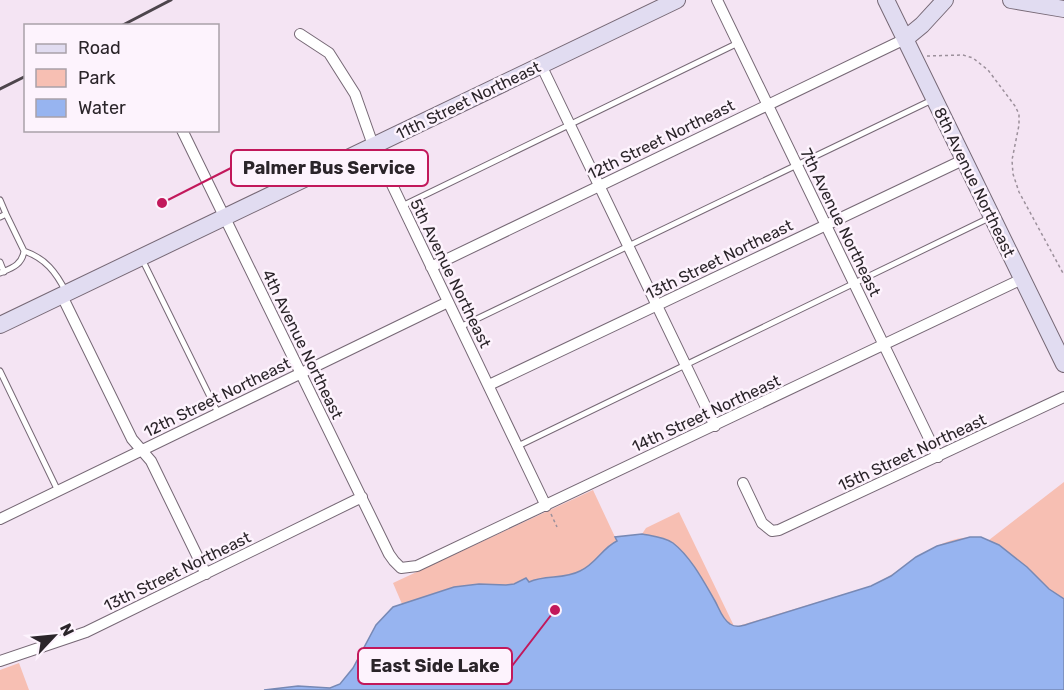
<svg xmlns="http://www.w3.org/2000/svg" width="1064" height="690" font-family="Rubik,sans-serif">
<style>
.green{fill:#f7bfb3}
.water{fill:#97b4f0;stroke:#7789b5;stroke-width:1.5}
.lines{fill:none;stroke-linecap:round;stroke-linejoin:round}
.lane-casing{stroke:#766875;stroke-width:7}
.street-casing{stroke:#766875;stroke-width:12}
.secondary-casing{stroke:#766875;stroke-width:18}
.path{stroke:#9c909b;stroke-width:1.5;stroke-dasharray:3 3;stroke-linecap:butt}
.lane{stroke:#fff;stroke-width:5}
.street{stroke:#fff;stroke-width:10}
.secondary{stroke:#e1dcf1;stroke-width:16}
.rail{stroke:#4d454c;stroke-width:3}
.labels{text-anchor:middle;stroke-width:5;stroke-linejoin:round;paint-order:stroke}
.street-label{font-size:16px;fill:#2b252a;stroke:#fdf3fd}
.leader{fill:none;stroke:#c2185b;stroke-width:2}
.callout-dot{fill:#c2185b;stroke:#fdf3fd;stroke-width:2}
.callout{fill:#fdf3fd;stroke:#c2185b;stroke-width:2}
.callout-label{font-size:18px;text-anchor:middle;font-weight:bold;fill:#2b252a}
</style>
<rect width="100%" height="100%" fill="#f4e4f3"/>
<path class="green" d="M1064,482V690H264C276,689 289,686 301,687C311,687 324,690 333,687C363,679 365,618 402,604L393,583L593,490L615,537L642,534L646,528L679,512L734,626H738L871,586C909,569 944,526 989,540Z
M19,663L29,690H0V670Z"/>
<path class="water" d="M642,534C652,536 664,537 673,543C691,557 704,582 715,601C719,608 722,619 730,624C736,628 742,626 748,624L871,586L891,576L916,557L937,546L970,537H981L999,545L1027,567L1049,589L1064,599V690H264L298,686L330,688L340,684L353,668L376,625L393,607L454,587L479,584L506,585L514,584L526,578L529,582C546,574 563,580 580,571C596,564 602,548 617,541L615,537Z"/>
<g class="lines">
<defs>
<path id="lane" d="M0,200L6,214
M402,206L738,43
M0,217L6,214L24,251C45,258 56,272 66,292
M142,259L218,413
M0,262L4,272
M0,273C12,268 22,265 24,251
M460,327L932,100
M0,371L58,491
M518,446L989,218"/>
<path id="street" d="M717,0L938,457
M300,34L329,53L355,94L373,145L546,506
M541,65L715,426
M182,130L389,554L394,561L401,568L417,566L1022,279
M431,267L905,39
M62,296L132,439L151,461L206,574
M489,385L963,160
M743,483L762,523L772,531L779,530L1064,397
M0,519L448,302
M0,661L86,632L362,497"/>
<path id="secondary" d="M886,0L1064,364
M1011,0L1064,9
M905,39L922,25L945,0
M0,325L677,0"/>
</defs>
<use href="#lane" class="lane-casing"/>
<use href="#street" class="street-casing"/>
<use href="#secondary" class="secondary-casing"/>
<path class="path" d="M927,56L963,55L973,58L988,70L1015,106L1019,114V125L1012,160L1013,174L1019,192L1064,275
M551,514L557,527"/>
<use href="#lane" class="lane"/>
<use href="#street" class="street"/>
<use href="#secondary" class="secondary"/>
<path class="rail" d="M121,26L171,0
M0,89L26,76"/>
</g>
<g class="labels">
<g class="street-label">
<text transform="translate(468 100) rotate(-26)" y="6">11th Street Northeast</text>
<text transform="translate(661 139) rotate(-26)" y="6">12th Street Northeast</text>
<text transform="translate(975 182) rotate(64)" y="6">8th Avenue Northeast</text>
<text transform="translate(841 222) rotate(64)" y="6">7th Avenue Northeast</text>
<text transform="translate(719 259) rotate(-26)" y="6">13th Street Northeast</text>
<text transform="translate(451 273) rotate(64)" y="6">5th Avenue Northeast</text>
<text transform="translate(303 344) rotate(64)" y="6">4th Avenue Northeast</text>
<text transform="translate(217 397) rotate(-26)" y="6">12th Street Northeast</text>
<text transform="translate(706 413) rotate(-25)" y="6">14th Street Northeast</text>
<text transform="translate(912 452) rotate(-25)" y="6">15th Street Northeast</text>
<text transform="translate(177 571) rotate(-26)" y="6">13th Street Northeast</text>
</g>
</g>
<path class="leader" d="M162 203L231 168M555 610L512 666"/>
<g class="callout-dot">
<circle cx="162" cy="203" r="6"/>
<circle cx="555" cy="610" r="6"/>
</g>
<g class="callout">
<rect x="231" y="150" width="197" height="36" rx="6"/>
<rect x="358" y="648" width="154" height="36" rx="6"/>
</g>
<g class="callout-label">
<text x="329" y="174">Palmer Bus Service</text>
<text x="435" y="672">East Side Lake</text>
</g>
<rect x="24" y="24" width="195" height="108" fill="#fdf3fd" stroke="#a9a1a9" stroke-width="1.5"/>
<rect x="36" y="44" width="30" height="9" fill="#e1dcf1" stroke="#a9a1a9" stroke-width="1.5"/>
<text x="78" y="54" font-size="18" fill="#2b252a">Road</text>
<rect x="36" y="69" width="30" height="18" fill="#f7bfb3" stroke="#a9a1a9" stroke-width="1.5"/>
<text x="78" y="84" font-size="18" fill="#2b252a">Park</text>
<rect x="36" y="99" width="30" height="18" fill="#97b4f0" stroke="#a9a1a9" stroke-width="1.5"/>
<text x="78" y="114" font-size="18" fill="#2b252a">Water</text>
<g transform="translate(54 636) rotate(64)" stroke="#fdf3fd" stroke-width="4.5" paint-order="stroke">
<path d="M0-4.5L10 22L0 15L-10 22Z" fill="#2b252a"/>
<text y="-9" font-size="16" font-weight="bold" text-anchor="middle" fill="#2b252a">N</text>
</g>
</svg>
